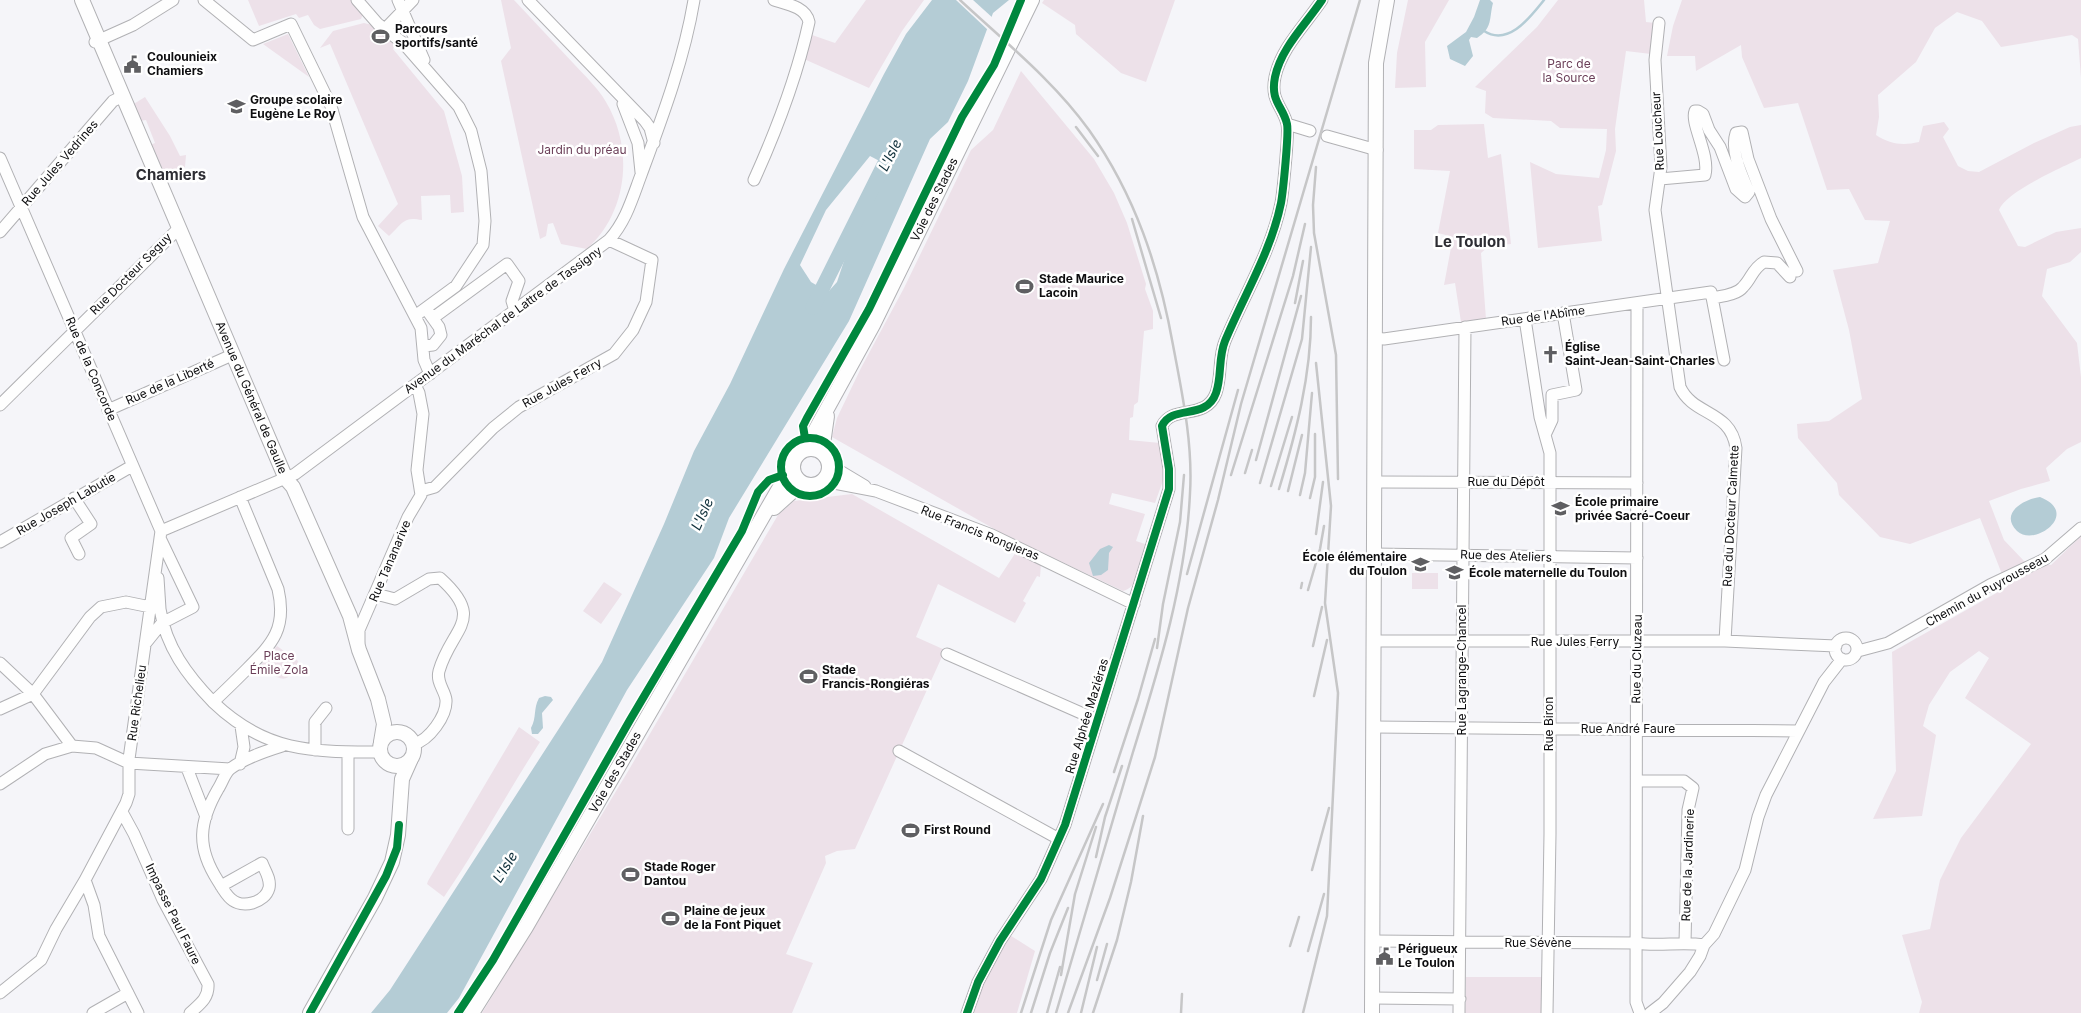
<svg xmlns="http://www.w3.org/2000/svg" width="2081" height="1013" font-family="Inter,sans-serif">
<style>
.green{fill:#ede1e9}
.water{fill:#b4ccd5;fill-rule:evenodd}
.pier{fill:#f5f5f9}
.lines{fill:none;stroke-linecap:round;stroke-linejoin:round}
.stream{stroke:#b4ccd5;stroke-width:2.5}
.river{stroke:#b4ccd5;stroke-width:15}
.minor-casing{stroke:#b1b1b4;stroke-width:13}
.major-casing{stroke:#b1b1b4;stroke-width:16}
.minor{stroke:#fefefe;stroke-width:11}
.major{stroke:#fefefe;stroke-width:14}
.rail{stroke:#c6c6c7;stroke-width:2.5}
.cycleway-casing{stroke:#fff;stroke-width:11}
.cycleway{stroke:#00873e;stroke-width:8}
.labels{text-anchor:middle;stroke-width:5;stroke-linejoin:round;paint-order:stroke}
.poi-label{font-size:12px;font-weight:bold;fill:#0e0e10;stroke:#fff;text-anchor:start}
.park-label{font-size:12px;fill:#6b3f58;stroke:#fff}
.street-label{font-size:12px;fill:#0e0e10;stroke:#fff}
.water-label{font-size:14px;font-style:italic;fill:#0d2e39;stroke:#fff}
.quarter-label{font-size:15px;font-weight:bold;fill:#2d2d33;stroke:#fff}
</style>
<rect width="100%" height="100%" fill="#f5f5f9"/>
<path class="green" d="M248,0H353L363,14L361,19L320,29L314,25L308,15L299,18L296,14L259,26Z
M501,0H514C534,21 554,43 574,64C585,76 598,88 606,102C634,149 628,212 587,249L561,244L553,223L548,224L546,236L540,239L501,61L511,48Z
M866,0H924L902,31L869,88L804,59L812,35L835,43Z
M1044,0H1175L1146,82L1121,73L1076,34L1075,25L1042,3Z
M1408,0H1449L1425,42L1426,87L1395,88L1397,53Z
M1558,0H1644L1646,22L1655,23L1651,54L1626,51L1615,129L1616,151L1602,205L1598,206L1602,241L1538,248L1530,162L1556,174L1599,178L1606,150L1607,129L1560,128L1551,121L1493,118L1485,113L1486,91L1475,87L1537,27Z
M1682,0H2081V78L2078,39L2072,35L2001,47L1982,21L1957,12L1935,28L1916,62L1878,95L1879,117L1876,135C1890,144 1902,146 1919,142L1923,126L1944,122L1949,129L1943,137L1958,166L1968,171L1979,172L2034,143L2070,127L2081,125V158C2063,167 2005,192 1999,210L2018,246L2025,247L2056,232L2081,228V252L2070,262L2047,269L2042,296L2077,343L2081,377V442L2067,449L2046,468L2050,481L2021,489L1989,501L2004,540L2024,561L2051,565L2081,536V1013H1919L1922,1002L1902,935L1930,929L1940,880L1961,838L2031,744L1965,698L1989,658L1979,651L1950,672L1929,705L1923,726L1936,735L1922,816L1873,819L1896,771L1892,652L2007,587L1980,518L1910,544L1880,537L1839,495L1837,483L1798,438L1797,424L1829,421L1862,399L1849,330L1833,270L1878,263L1890,221L1865,220L1849,189L1827,190L1798,103L1764,108L1742,57L1741,45L1696,71L1695,56H1667L1673,26Z
M364,23L372,25L396,44L393,49L444,111L462,176L464,212L451,213L450,195L421,196L422,220C403,216 403,223 389,236L378,226L398,204L330,44L320,48L333,31Z
M288,34L309,77L263,44Z
M1021,71L1094,159L1114,193L1127,223L1146,284L1145,289L1153,311V329L1144,331L1138,402L1134,405L1133,417L1130,418L1129,440L1160,443L1165,475L1155,503L1112,493L1109,504L1145,514L1136,541L1148,545C1143,559 1140,587 1123,591L1003,534L832,437L837,418L861,368L904,288L971,150L993,130Z
M145,97L170,136L180,156L186,155L185,167L170,177L164,178L150,145L155,143L146,120L140,121L132,105Z
M1484,124L1488,158L1501,154L1511,244L1489,246L1481,253L1486,319L1461,322L1455,283L1444,285L1453,237L1438,233L1450,171L1414,169V130H1431L1438,125Z
M852,494L999,578L1016,552L1041,564L1040,577L1037,576L1023,601L1026,603L1015,623L938,584L916,637L945,650L855,849L837,851L825,856L826,863L786,954L813,963L792,1013H482L627,773L778,515L794,501Z
M1412,573H1438V589H1412Z
M604,582L622,594L601,624L583,611Z
M277,646L298,661C297,666 296,668 293,672C283,687 272,673 261,665Z
M519,727L540,742C507,793 478,847 444,897L427,884L428,881Z
M1008,934L1035,951L1017,1013H970L981,984Z
M1466,977H1542V1013H1465Z"/>
<path class="water" d="M932,0H1009L993,13L968,81L948,122L930,139L849,321L729,518L714,558L627,690L459,998L447,1013H371L390,990L602,662L664,524L694,451L730,384L784,269L884,74L906,34ZM870,156L889,166L850,243L837,282L828,292L811,282L800,265L826,210Z
M1480,0H1490L1493,3C1489,18 1493,28 1477,38L1471,37L1469,40L1473,56L1465,66L1450,59L1447,46L1466,32L1474,17Z
M2040,497C2081,513 2035,548 2017,531C1999,513 2024,499 2040,497Z
M1109,545L1113,547L1109,553L1108,570L1101,575L1093,576L1089,563L1100,549Z
M545,696L551,697L553,700L542,713L543,728L538,734H532L531,728C537,717 533,709 539,698Z"/>
<path class="pier" d="M956,0H973L994,19L989,31Z"/>
<g class="lines">
<path class="stream" d="M1484,31C1509,47 1531,16 1544,0"/>
<path class="river" d="M813,307L894,145"/>
<defs>
<path id="minor" d="M204,0L253,40L291,24L331,106L363,217L421,328L424,360L430,374
M357,0L378,24L403,43L459,107L471,131L481,171L485,221L483,245L456,286L415,316
M398,0L424,60
M528,0L645,121L650,128L654,143
M1659,23L1655,60L1661,167L1655,210L1680,387C1693,416 1731,410 1736,448L1725,641
M385,29L413,0
M95,42L133,25L173,0
M623,104L638,143L641,172
M1287,124L1310,131
M1327,136L1377,150
M0,158L161,531L129,759V794L126,803L85,880L94,905L99,936L138,1013
M1660,179L1705,175C1710,155 1690,123 1695,111H1698L1703,114L1709,130L1720,147L1736,189L1745,197L1749,192C1742,175 1730,151 1736,133L1742,132L1748,159L1771,219L1797,271
M754,180C777,129 797,77 809,22C806,7 787,4 774,0
M0,232L113,101L121,97
M1712,298C1722,296 1737,295 1743,287C1752,278 1752,269 1764,262L1777,263L1790,277
M1637,303L1636,1002L1640,1013
M433,318L507,264L519,281L512,301L515,311
M1525,319L1540,417L1550,453V834L1547,1013
M1375,338L1384,339L1711,292L1724,360
M424,346L433,345L441,335L439,327L429,313
M0,405L178,229
M108,410L232,355
M1545,435L1552,420V395L1576,390L1563,313
M827,459L835,468L865,486
M1375,482L1637,483
M820,483H834L876,491L992,535L1134,604
M421,491L435,487L493,428L519,407L614,354L633,330L646,302L652,260L609,240
M240,497L278,589C287,628 273,643 247,669C236,680 225,691 213,702C265,752 311,752 380,752
M74,498L91,524L71,538L79,554
M161,531L295,474L609,240C626,221 632,199 641,175C662,118 684,60 694,0
M0,542L132,466
M1374,554L1637,558
M158,578L160,609
M376,594L395,599L429,579L440,578C487,620 451,628 439,671C436,683 445,690 446,700C447,716 429,740 414,744
M1835 649a11 11 0 1 1 22 0a11 11 0 1 1-22 0Z
M1374,641H1725L1836,646
M359,642V630L408,517L421,495L417,470L423,414L419,393L415,385
M145,644L162,623L193,607L160,538
M1858,651L1888,643L1990,585L2045,559L2081,528
M947,654L1097,720
M0,663L33,694L72,746
M0,709L33,694L90,617L101,607L126,602L160,609C166,647 187,675 213,702
M1374,727L1798,731
M315,750V722L326,708
M899,751L1059,839
M240,764L244,747L241,726
M187,768L206,817
M1637,781H1684L1693,788L1688,810L1685,943
M0,784L45,754L72,746L96,748L129,763L230,769
M122,812L134,834L163,900L208,984C209,998 200,1004 190,1013
M348,829V752
M221,886L262,863C265,871 271,879 269,888C265,903 242,909 231,899C226,895 221,886 218,881C196,847 199,822 218,789C222,783 225,773 230,769C244,758 266,751 282,746
M1373,941L1636,943C1659,947 1681,941 1704,945
M0,993L41,960L56,929L85,880
M1372,998L1460,999
M93,1013L128,993
M967,1013L978,982L1000,941L1041,879L1065,825L1169,489V469L1162,426C1172,404 1206,421 1216,393C1222,376 1218,358 1225,341C1244,295 1271,252 1281,203C1283,192 1289,133 1287,124C1283,106 1270,102 1275,77C1281,48 1306,24 1322,0
M1459,1013L1465,327
M1650,1013L1663,1003L1690,972L1700,956L1704,945L1714,934L1745,870L1758,817L1766,795L1824,682L1842,659"/>
<g id="major">
<path id="s1" d="M82,0L286,479L293,487L350,616L359,650L378,699L384,724L381,742"/>
<circle cx="811" cy="467" r="18"/>
<path id="s2" d="M805,449L873,325L1032,0"/>
<path d="M825,455L823,444L827,416"/>
<path d="M774,508L794,490L810,485"/>
<circle cx="397" cy="749" r="17"/>
<path d="M310,1013L375,898L392,862L398,835L402,779L410,761"/>
<path id="s3" d="M472,1013L526,927L792,466"/>
<path d="M1372,1013L1376,63L1387,0"/>
</g>
</defs>
<use href="#minor" class="minor-casing"/>
<use href="#major" class="major-casing"/>
<use href="#minor" class="minor"/>
<use href="#major" class="major"/>
<path class="rail" d="M960,0C1004,41 1054,81 1089,130C1135,195 1159,267 1173,345C1182,393 1193,443 1190,493C1186,582 1159,668 1133,752C1107,839 1082,926 1056,1013
M1076,127L1098,156
M1316,167L1313,205L1314,233L1336,355L1338,479
M1132,219L1161,318
M1295,303L1303,261
M1256,460L1301,296
M1245,473L1252,450
M1231,475L1293,276L1305,224
M1260,483L1302,339L1311,247
M1271,486L1292,417
M1279,489C1296,433 1311,376 1311,317
M1288,491L1302,435
M1300,495L1305,473L1312,393
M1310,498L1315,477V434
M1316,534L1323,482
M1187,574L1238,390
M1301,588L1302,583
M1308,590L1320,549L1324,526
M1313,646L1322,607
M1157,648L1163,604L1180,522L1184,475
M1314,696L1327,640
M1114,772L1138,699L1155,639
M1096,857L1105,817L1122,766
M1312,870L1329,808
M1290,946L1299,917
M1308,951L1324,894
M1061,975L1075,894L1096,827
M1097,980L1107,944
M1021,1013L1051,920L1103,804
M1031,1013L1050,953L1068,908
M1047,1013L1060,967
M1068,1013L1110,898L1155,757L1188,608L1218,500L1241,404L1360,0
M1081,1013L1097,947
M1093,1013L1117,940L1131,882L1143,816
M1181,1013L1182,994
M1303,1013L1327,916L1338,693L1325,603L1331,506L1316,363"/>
<defs>
<path id="cycleway" d="M805,438L803,426L807,418L869,309L962,117L994,65L1021,0
M781 467a29 29 0 1 1 58 0a29 29 0 1 1-58 0Z
M310,1013L386,876L397,848L399,825
M458,1013L493,960L630,720L742,531L758,492L769,480L783,475
M967,1013L978,982L1000,941L1041,879L1065,825L1169,489V469L1162,426C1172,404 1206,421 1216,393C1222,376 1218,358 1225,341C1244,295 1271,252 1281,203C1283,192 1289,133 1287,124C1283,106 1270,102 1275,77C1281,48 1306,24 1322,0"/>
</defs>
<use href="#cycleway" class="cycleway-casing"/>
<use href="#cycleway" class="cycleway"/>
</g>
<defs>
<symbol id="stadium-bare" viewBox="-9 -9 18 18"><path d="M0-5a6.5 5 0 1 0 0 10a6.5 5 0 1 0 0-10ZM-3.5-1.8h7v3.6h-7Z" fill="#5f5f62" stroke="#fff" stroke-width="2.5" paint-order="stroke"/></symbol>
<symbol id="civic-bare" viewBox="-9 -9 18 18"><path d="M-.6-6.5H3V-4.5H.6V-3L4-1V1h2V6H-6V1h2V-1L-.6-3ZM-1.2 2.5V6h2.4V2.5Z" fill="#5f5f62" stroke="#fff" stroke-width="2.5" paint-order="stroke"/></symbol>
<symbol id="school-bare" viewBox="-9 -9 18 18"><path d="M0-5L7-2L0 1L-7-2ZM-4 1L0 2.5L4 1V4Q0 6-4 4Z" fill="#5f5f62" stroke="#fff" stroke-width="2.5" paint-order="stroke"/></symbol>
<symbol id="church-bare" viewBox="-9 -9 18 18"><path d="M-1.2-6h2.4v3.5h3.3v2.4h-3.3V6h-2.4V-.1h-3.3v-2.4h3.3Z" fill="#5f5f62" stroke="#fff" stroke-width="2.5" paint-order="stroke"/></symbol>
</defs>
<g fill-rule="evenodd">
<use href="#stadium-bare" x="368" y="24" width="25" height="25"/>
<use href="#civic-bare" x="120" y="52" width="25" height="25"/>
<use href="#school-bare" x="224" y="94" width="25" height="25"/>
<use href="#stadium-bare" x="1012" y="274" width="25" height="25"/>
<use href="#church-bare" x="1538" y="342" width="25" height="25"/>
<use href="#school-bare" x="1548" y="496" width="25" height="25"/>
<use href="#school-bare" x="1408" y="552" width="25" height="25"/>
<use href="#school-bare" x="1442" y="560" width="25" height="25"/>
<use href="#stadium-bare" x="796" y="664" width="25" height="25"/>
<use href="#stadium-bare" x="898" y="818" width="25" height="25"/>
<use href="#stadium-bare" x="618" y="862" width="25" height="25"/>
<use href="#stadium-bare" x="658" y="906" width="25" height="25"/>
<use href="#civic-bare" x="1372" y="944" width="25" height="25"/>
</g>
<g class="labels">
<g class="poi-label">
<text x="395" y="33">Parcours<tspan x="395" dy="14">sportifs/santé</tspan></text>
<text x="147" y="61">Coulounieix<tspan x="147" dy="14">Chamiers</tspan></text>
<text x="250" y="104">Groupe scolaire<tspan x="250" dy="14">Eugène Le Roy</tspan></text>
<text x="1039" y="283">Stade Maurice<tspan x="1039" dy="14">Lacoin</tspan></text>
<text x="1565" y="351">Église<tspan x="1565" dy="14">Saint-Jean-Saint-Charles</tspan></text>
<text x="1575" y="506">École primaire<tspan x="1575" dy="14">privée Sacré-Coeur</tspan></text>
<text x="1407" y="561" text-anchor="end">École élémentaire<tspan x="1407" dy="14">du Toulon</tspan></text>
<text x="1469" y="577">École maternelle du Toulon</text>
<text x="822" y="674">Stade<tspan x="822" dy="14">Francis-Rongiéras</tspan></text>
<text x="924" y="834">First Round</text>
<text x="644" y="871">Stade Roger<tspan x="644" dy="14">Dantou</tspan></text>
<text x="684" y="915">Plaine de jeux<tspan x="684" dy="14">de la Font Piquet</tspan></text>
<text x="1398" y="953">Périgueux<tspan x="1398" dy="14">Le Toulon</tspan></text>
</g>
<g class="park-label">
<text x="1569" y="68">Parc de<tspan x="1569" dy="14">la Source</tspan></text>
<text x="582" y="154">Jardin du préau</text>
<text x="279" y="660">Place<tspan x="279" dy="14">Émile Zola</tspan></text>
</g>
<g class="street-label">
<text transform="translate(1658 131) rotate(-93)" y="4">Rue Loucheur</text>
<text transform="translate(60 163) rotate(-49)" y="4">Rue Jules Vedrines</text>
<text dy="4" stroke="none"><textPath href="#s2" startOffset="281">Voie des Stades</textPath></text>
<text transform="translate(131 274) rotate(-45)" y="4">Rue Docteur Seguy</text>
<text transform="translate(1543 316) rotate(-8)" y="4">Rue de l'Abîme</text>
<text transform="translate(503 320) rotate(-36)" y="4">Avenue du Maréchal de Lattre de Tassigny</text>
<text transform="translate(91 369) rotate(67)" y="4">Rue de la Concorde</text>
<text transform="translate(170 382) rotate(-24)" y="4">Rue de la Liberté</text>
<text transform="translate(562 383) rotate(-29)" y="4">Rue Jules Ferry</text>
<text dy="4" stroke="none"><textPath href="#s1" startOffset="432">Avenue du Général de Gaulle</textPath></text>
<text x="1506" y="486">Rue du Dépôt</text>
<text transform="translate(66 504) rotate(-30)" y="4">Rue Joseph Labutie</text>
<text transform="translate(1731 516) rotate(-87)" y="4">Rue du Docteur Calmette</text>
<text transform="translate(980 533) rotate(22)" y="4">Rue Francis Rongieras</text>
<text transform="translate(1506 556) rotate(2)" y="4">Rue des Ateliers</text>
<text transform="translate(390 561) rotate(-67)" y="4">Rue Tananarive</text>
<text transform="translate(1987 590) rotate(-29)" y="4">Chemin du Puyrousseau</text>
<text x="1575" y="646">Rue Jules Ferry</text>
<text transform="translate(1637 659) rotate(-89)" y="4">Rue du Cluzeau</text>
<text transform="translate(1462 670) rotate(-90)" y="4">Rue Lagrange-Chancel</text>
<text transform="translate(137 703) rotate(-82)" y="4">Rue Richelieu</text>
<text transform="translate(1087 716) rotate(-73)" y="4">Rue Alphée Maziéras</text>
<text transform="translate(1549 724) rotate(-90)" y="4">Rue Biron</text>
<text x="1628" y="733">Rue André Faure</text>
<text dy="4" stroke="none"><textPath href="#s3" startOffset="280">Voie des Stades</textPath></text>
<text transform="translate(1688 865) rotate(-88)" y="4">Rue de la Jardinerie</text>
<text transform="translate(173 914) rotate(64)" y="4">Impasse Paul Faure</text>
<text x="1538" y="947">Rue Sévène</text>
</g>
<g class="water-label">
<text transform="translate(890 155) rotate(-63)" y="5">L'Isle</text>
<text transform="translate(702 514) rotate(-65)" y="5">L'Isle</text>
<text transform="translate(505 867) rotate(-58)" y="5">L'Isle</text>
</g>
<g class="quarter-label">
<text x="171" y="180">Chamiers</text>
<text x="1470" y="247">Le Toulon</text>
</g>
</g>
</svg>
